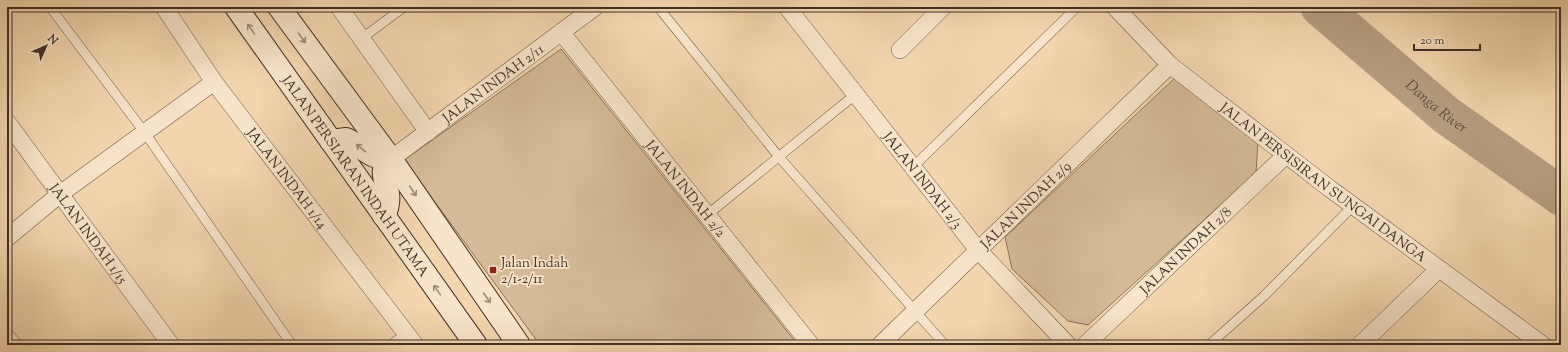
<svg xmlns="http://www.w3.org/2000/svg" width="1568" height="352" font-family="'Sorts Mill Goudy',serif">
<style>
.green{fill:#d4ba97;stroke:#89745e}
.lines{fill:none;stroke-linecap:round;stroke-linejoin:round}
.river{stroke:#b59d7f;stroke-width:39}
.lane-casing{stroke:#6b5947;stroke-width:10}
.street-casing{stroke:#6b5947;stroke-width:18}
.secondary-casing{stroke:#3e2f25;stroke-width:24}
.lane{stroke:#f7e4ca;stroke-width:9}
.street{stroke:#f7e4ca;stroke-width:17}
.secondary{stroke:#f7e4ca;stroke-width:22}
.oneway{stroke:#9a8a78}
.poi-dot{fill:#8f2418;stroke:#f7e4ca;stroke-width:1.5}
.labels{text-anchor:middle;stroke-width:3.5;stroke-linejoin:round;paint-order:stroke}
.street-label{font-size:14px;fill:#3e2f25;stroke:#f7e4ca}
.poi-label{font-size:14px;fill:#3e2f25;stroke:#f7e4ca;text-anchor:start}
.water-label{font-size:15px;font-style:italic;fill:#5c4a3c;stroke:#f7e4ca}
</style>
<rect width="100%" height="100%" fill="#f3d6ae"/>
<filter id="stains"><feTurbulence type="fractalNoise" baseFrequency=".005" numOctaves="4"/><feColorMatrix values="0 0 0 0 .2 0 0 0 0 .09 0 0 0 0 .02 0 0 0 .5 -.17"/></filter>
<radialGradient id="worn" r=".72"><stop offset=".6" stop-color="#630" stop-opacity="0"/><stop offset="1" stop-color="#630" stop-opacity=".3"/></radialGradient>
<path class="green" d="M561,49L798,345H540L404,160Z
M1175,78L1258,141L1256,173L1088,325L1068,321L1012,269L1005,237Z"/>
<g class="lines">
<path class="river" id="s1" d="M1320,7L1446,115L1561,196"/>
<defs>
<path id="lane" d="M50,7L145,133L292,345
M658,7L779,157L945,345
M361,39L404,7
M913,167L1077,7
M707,215L856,94
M7,332L18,345
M1209,345L1264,296L1353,206"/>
<g id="street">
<path id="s2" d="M164,7L214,82L415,345"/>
<path d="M339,7L428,132"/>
<path id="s3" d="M787,7L978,250L1068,345"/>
<path id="s4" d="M1115,7L1170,65L1329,188L1543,345"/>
<path id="s5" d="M561,32L811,345"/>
<path d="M900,50L943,7"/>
<path id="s6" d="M7,122L171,345"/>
<path id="s7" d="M391,159L595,7"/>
<path d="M7,238L60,194L214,82"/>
<path d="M397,345L409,337"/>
<path id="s8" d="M880,345L1170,65"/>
<path id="s9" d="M1085,345L1286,155"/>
<path d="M1360,345L1439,269"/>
</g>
<g id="secondary">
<path id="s10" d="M236,7L476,345"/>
<path d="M279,7L391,159L519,345"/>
<path d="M331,141L346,139C364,147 369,159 391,159"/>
<path d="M384,216C396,192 379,179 385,166C386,164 389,161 391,159"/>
</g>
</defs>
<use href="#lane" class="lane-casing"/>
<use href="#street" class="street-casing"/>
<use href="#secondary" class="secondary-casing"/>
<use href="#lane" class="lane"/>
<use href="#street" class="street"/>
<use href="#secondary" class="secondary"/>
</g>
<defs><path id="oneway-shaft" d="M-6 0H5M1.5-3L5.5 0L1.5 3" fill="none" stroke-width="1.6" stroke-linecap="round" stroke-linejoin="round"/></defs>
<g class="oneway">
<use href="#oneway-shaft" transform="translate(251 29) rotate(-125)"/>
<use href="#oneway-shaft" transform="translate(302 38) rotate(54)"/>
<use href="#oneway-shaft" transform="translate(361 148) rotate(-141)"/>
<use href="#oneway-shaft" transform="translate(413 191) rotate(56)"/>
<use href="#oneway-shaft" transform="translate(437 290) rotate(-125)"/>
<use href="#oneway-shaft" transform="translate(487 298) rotate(56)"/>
</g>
<rect class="poi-dot" x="489" y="266" width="8" height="8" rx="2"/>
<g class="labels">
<g class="street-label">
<text dy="5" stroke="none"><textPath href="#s7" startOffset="127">JALAN INDAH 2/11</textPath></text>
<text dy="5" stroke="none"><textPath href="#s10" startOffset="207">JALAN PERSIARAN INDAH UTAMA</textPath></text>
<text dy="5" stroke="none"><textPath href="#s2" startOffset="211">JALAN INDAH 1/14</textPath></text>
<text dy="5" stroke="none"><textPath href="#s3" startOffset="220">JALAN INDAH 2/3</textPath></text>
<text dy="5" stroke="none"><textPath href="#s4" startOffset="273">JALAN PERSISIRAN SUNGAI DANGA</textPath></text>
<text dy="5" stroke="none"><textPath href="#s5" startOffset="200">JALAN INDAH 2/2</textPath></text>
<text dy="5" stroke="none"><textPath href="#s8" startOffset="202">JALAN INDAH 2/9</textPath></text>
<text dy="5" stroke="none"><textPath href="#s6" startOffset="138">JALAN INDAH 1/15</textPath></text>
<text dy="5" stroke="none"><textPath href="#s9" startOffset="138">JALAN INDAH 2/8</textPath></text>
</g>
<g class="poi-label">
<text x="501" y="267">Jalan Indah<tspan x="501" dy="16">2/1-2/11</tspan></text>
</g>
<g class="water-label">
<text dy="5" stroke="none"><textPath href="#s1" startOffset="153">Danga River</textPath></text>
</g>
</g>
<rect width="1568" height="352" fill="none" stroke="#f3d6ae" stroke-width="24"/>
<rect x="8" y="8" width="1552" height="336" fill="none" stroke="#3e2f25" stroke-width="2"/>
<rect x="12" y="12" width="1544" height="328" fill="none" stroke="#3e2f25"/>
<g transform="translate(46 46) rotate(45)" stroke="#f7e4ca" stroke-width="3" paint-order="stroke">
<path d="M0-3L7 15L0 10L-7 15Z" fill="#3e2f25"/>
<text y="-6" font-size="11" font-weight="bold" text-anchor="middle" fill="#3e2f25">N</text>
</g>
<path d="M1414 44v6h66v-6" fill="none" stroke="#3e2f25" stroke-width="2"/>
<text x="1420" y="44" font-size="12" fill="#3e2f25" stroke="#f7e4ca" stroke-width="3" paint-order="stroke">20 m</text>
<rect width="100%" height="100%" filter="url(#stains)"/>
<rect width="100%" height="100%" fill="url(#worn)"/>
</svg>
